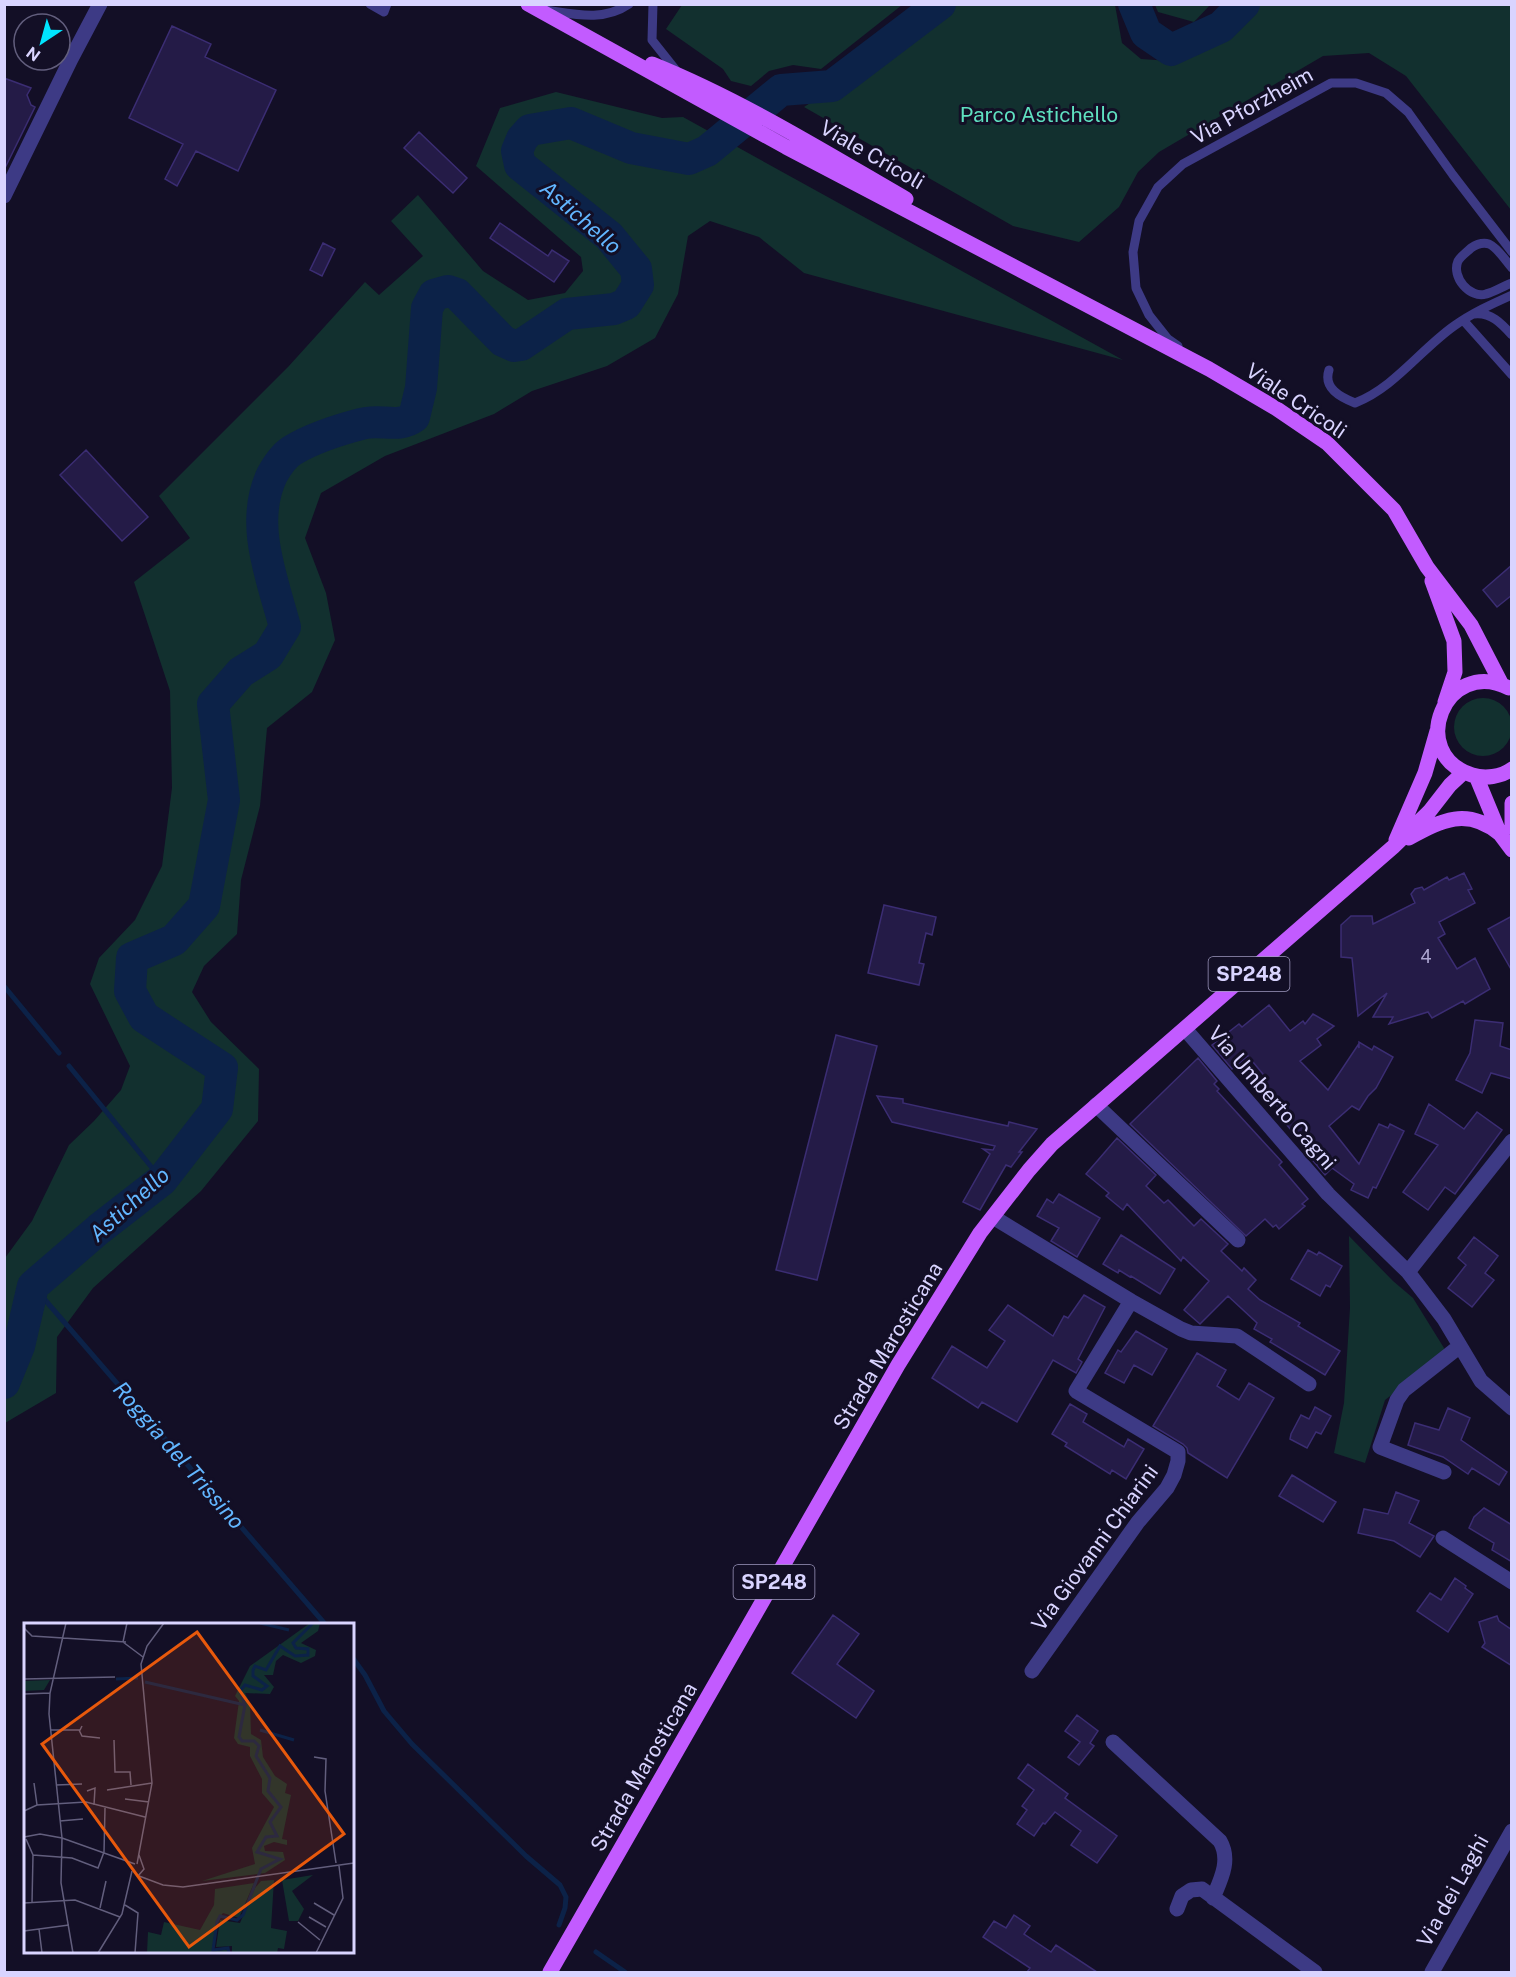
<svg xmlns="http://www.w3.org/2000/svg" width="1516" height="1977" font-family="'Public Sans',sans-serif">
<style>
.green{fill:#12302f}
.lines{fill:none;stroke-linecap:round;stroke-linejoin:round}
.stream{stroke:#0c2248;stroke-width:5}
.river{stroke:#0c2248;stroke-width:32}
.building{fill:#241b47;stroke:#3b2d73;stroke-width:1.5}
.service{stroke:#3d3a85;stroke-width:9}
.minor{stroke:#3d3a85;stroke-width:15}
.tertiary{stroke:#3d3a85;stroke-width:15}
.primary{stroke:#c25bff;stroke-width:15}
.labels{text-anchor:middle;stroke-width:6;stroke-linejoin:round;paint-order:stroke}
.number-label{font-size:18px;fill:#aca6d1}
.shield{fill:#130f26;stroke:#9e99be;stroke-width:1.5}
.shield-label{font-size:20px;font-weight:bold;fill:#d9d4ff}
.street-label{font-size:21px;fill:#d9d4ff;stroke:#130f26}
.park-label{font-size:21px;fill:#5fe0c0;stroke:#130f26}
.water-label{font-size:22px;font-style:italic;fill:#62b6ff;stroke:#130f26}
.inset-river{fill:none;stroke:#0c2248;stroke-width:3}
.inset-road{fill:none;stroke:#625e7d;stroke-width:1.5}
.view{fill:#e8590c;fill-opacity:0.15;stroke:#e8590c;stroke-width:3}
.inset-edge{fill:none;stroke:#d9d4ff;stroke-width:3}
</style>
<rect width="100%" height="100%" fill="#130f26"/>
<path class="green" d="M682,5V4L902,5L821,69L793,65L769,71L751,86L731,81L723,69L666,29Z
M956,5H1115L1122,43L1141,59L1170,61L1227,31L1254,5H1511V210L1406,76L1369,53L1323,56L1159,152L1138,172L1119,207L1079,242L1013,226L804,107L856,73Z
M1155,5H1210L1194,22L1158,12Z
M556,92L662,118L683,117L1123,360L804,273L759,237L710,221L688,236L678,294L655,338L607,366L532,391L494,414L385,456L321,493L305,538L326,593L335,640L312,692L267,728L260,806L241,880L237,934L204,966L192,992L211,1022L259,1069L258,1121L201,1191L93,1288L57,1337L56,1393L5,1423V1258L32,1221L69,1145L94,1121L121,1090L130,1066L90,984L99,958L135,920L162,866L172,788L170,691L134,582L190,538L159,496L288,367L365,282L379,295L423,256L391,221L418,195L483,271L528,300L565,293L583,271L581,257L476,166L500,108Z
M1454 727a29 29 0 1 1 58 0a29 29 0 1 1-58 0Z
M1349,1236L1393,1281L1413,1298L1444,1348L1443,1355L1385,1400L1365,1463L1334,1453L1344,1403L1350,1308Z"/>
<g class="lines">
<path class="stream" d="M4,986L59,1053
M69,1066L162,1180
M33,1286L325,1624
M352,1657L365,1675L384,1711L412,1744L526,1856L560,1885L566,1897L565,1908L559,1925
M596,1952L625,1972"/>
<path class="river" d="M1134,4L1146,33L1171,50L1221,27L1244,4
M4,1383L19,1346L33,1286L99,1229L162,1180L217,1109L222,1068L144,1017L130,991L132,958L174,940L204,906L224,800L213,704L241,672L268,655L285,627C272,578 249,523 272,475C277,466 284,455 293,450C313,438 338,430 361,424C380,418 398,429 414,417L421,388L427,308L434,295L448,291L457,294L503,341L514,346L521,345L567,314L614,309L626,304L638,285L636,269L609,236L520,165L517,151L522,139L530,130L571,123L631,148L689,159L707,151L781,90L832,86L940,4"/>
</g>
<path class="building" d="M172,26L211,44L205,57L276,90L238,171L196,151L177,186L165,179L183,144L129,118Z
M4,78L31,88L27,95L31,105L35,107L4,170Z
M419,132L467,178L453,193L404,148Z
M500,223L548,256L552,250L569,261L554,282L490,238Z
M323,243L335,249L322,276L310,270Z
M86,450L148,517L122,541L60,475Z
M1512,565V595L1497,607L1483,590Z
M1464,873L1472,889L1468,890L1475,903L1439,922L1445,934L1438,938L1457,969L1475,958L1490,989L1465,1004L1463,1001L1432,1018L1428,1012L1389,1024L1393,1017H1373L1387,993L1358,1016L1352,958L1341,957V925L1351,916H1372L1373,924L1415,903L1411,894L1415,889L1422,887L1424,890L1447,877L1449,880Z
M884,905L936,917L932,935L926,933L919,963L924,964L919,985L868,973Z
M1512,916V971L1488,929Z
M1269,1005L1290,1031L1303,1021L1305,1024L1313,1014L1334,1026L1317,1039L1321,1045L1300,1061L1328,1090L1358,1045L1359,1048V1042L1372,1050L1374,1046L1393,1057L1376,1088L1368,1096L1359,1110L1352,1106L1329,1126L1359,1164L1379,1124L1388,1128L1390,1124L1404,1131L1376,1188L1373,1187L1368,1198L1351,1190L1354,1184L1332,1168L1325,1175L1309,1156L1311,1154L1277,1113L1276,1111L1279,1108L1260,1085L1267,1079L1248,1056L1232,1069L1212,1045L1239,1024L1242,1027Z
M1475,1020L1503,1023L1500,1046L1512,1050V1079L1491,1073L1482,1093L1456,1080L1470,1053Z
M836,1035L877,1046L817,1280L776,1270Z
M1198,1058L1217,1081L1214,1084L1219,1089L1217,1091L1282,1162L1279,1165L1308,1199L1302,1204L1305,1206L1279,1229L1276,1225L1273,1227L1265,1219L1246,1236L1130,1124Z
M877,1096L903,1099V1103L1008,1126L1009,1122L1037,1129L1019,1152H1022L1011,1167L1006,1165L980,1210L963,1202L990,1154L983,1149L993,1150L995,1146L892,1122Z
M1429,1104L1464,1129L1477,1112L1502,1130L1455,1194L1445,1187L1428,1210L1403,1192L1438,1145L1415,1134Z
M1117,1138L1156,1175L1146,1186L1164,1203L1168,1200L1194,1226L1201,1219L1228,1244L1221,1251L1242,1271L1244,1268L1256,1280L1248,1289L1260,1300L1300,1323L1298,1326L1340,1351L1325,1375L1270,1342L1272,1339L1254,1329L1257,1323L1228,1296L1200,1324L1184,1310L1209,1281L1183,1257L1181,1261L1127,1204L1123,1210L1106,1196L1109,1193L1086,1174Z
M1059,1194L1100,1218L1077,1257L1051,1241L1059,1228L1037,1216L1047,1199L1053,1203Z
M1121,1235L1175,1269L1160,1294L1131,1276L1130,1277L1119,1270L1118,1273L1103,1264Z
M1474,1237L1498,1256L1485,1273L1494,1280L1472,1307L1448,1288L1466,1265L1458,1258Z
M1308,1250L1317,1255L1319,1252L1342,1266L1330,1287L1326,1285L1320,1296L1291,1279Z
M1084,1295L1105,1307L1078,1359L1082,1362L1076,1373L1053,1360L1017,1422L982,1402L978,1408L932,1378L952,1346L987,1368L1005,1341L989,1330L1008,1305L1053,1336L1064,1316L1068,1318Z
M1136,1331L1167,1349L1152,1375L1134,1365L1124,1383L1105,1373L1118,1350L1121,1352Z
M1197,1353L1226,1370L1217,1386L1239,1400L1249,1383L1274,1398L1227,1478L1188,1453L1187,1448L1183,1444L1153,1426Z
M1070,1404L1087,1414L1083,1422L1124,1447L1128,1439L1144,1449L1126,1479L1112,1470L1110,1474L1065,1446L1067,1443L1052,1434Z
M1315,1407L1331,1416L1321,1434L1316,1432L1307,1448L1290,1439L1291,1434L1301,1415L1309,1419Z
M1448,1408L1470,1418L1461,1440L1507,1472L1499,1485L1472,1468L1468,1474L1443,1457L1408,1445L1415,1423L1439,1430Z
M1292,1475L1336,1502L1323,1522L1279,1496Z
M1396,1492L1419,1501L1409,1523L1434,1536L1420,1557L1394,1541L1358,1533L1364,1509L1388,1514Z
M1484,1508L1512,1525V1562L1492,1550L1494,1543L1469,1528L1474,1517Z
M1455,1578L1466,1586L1465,1588L1473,1594L1448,1632L1417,1611L1430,1593L1441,1600Z
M833,1615L859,1634L837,1664L874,1691L856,1718L792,1673Z
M1497,1616L1499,1621L1512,1630V1666L1482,1647L1485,1643L1479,1622Z
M1077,1715L1098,1731L1090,1743L1094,1746L1079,1765L1068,1757L1080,1742L1065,1731Z
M1028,1764L1068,1794L1065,1798L1117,1836L1097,1863L1071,1845L1081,1831L1055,1812L1045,1824L1043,1823L1034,1836L1017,1824L1027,1810L1022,1806L1034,1790L1018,1778Z
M1014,1915L1030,1926L1024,1934L1051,1952L1056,1945L1097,1972H1027L1030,1968L983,1937L994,1921L1006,1928Z"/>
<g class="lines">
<path class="service" d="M370,4L384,12L387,4
M653,4L652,40L679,74
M545,10C574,14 603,22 629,4
M1512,268C1505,260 1498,248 1489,244C1482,242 1477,244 1471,248C1467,252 1461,256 1458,261C1451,277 1470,299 1486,294C1495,292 1503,286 1512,283
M1474,314C1491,312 1501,323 1512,335
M1463,320L1512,375
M1178,346L1168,339L1149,315L1136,288L1133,252L1139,221L1158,187L1183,164L1331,83H1356L1386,93L1408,112L1453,175L1512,252
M1329,370C1323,388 1340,397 1355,403C1394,388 1420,350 1454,326C1472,313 1492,304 1512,295"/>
<path class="minor" d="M4,196L71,59L100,4
M1185,1029L1328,1194L1408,1272L1444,1319L1481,1381L1512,1408
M1096,1105L1238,1240
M993,1217L1131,1301L1181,1329L1191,1333L1237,1336L1309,1384
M1408,1272L1512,1141
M1444,1472L1380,1447L1397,1400L1404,1390L1460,1346
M1443,1538L1512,1582
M1032,1671L1138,1522L1167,1488L1174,1475L1178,1461V1452L1076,1391L1131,1301
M1113,1742L1220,1841C1231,1860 1221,1879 1213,1898
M1177,1909L1182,1896L1191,1890L1202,1889L1315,1972"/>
<path class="tertiary" d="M1432,1972L1512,1831"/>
<path class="primary" d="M528,4L786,147L1209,369L1277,409L1327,443L1394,510L1427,567L1471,625L1502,685
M652,64C741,100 823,151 906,199
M1432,581L1454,641L1455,672L1445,702
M1509,688C1445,656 1406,754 1472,775C1485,779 1501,777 1512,769
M1476,776L1500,834L1512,850
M1512,803V827
M1409,838C1442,820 1467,807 1500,834
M1396,840L1425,773L1437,731
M550,1972L898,1365L980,1233L1029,1170L1052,1144L1393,847L1429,812L1450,785L1464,772"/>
</g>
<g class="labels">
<g class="number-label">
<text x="1426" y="963">4</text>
</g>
<g class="shield">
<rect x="1208.5" y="957" width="81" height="34" rx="4.5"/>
<rect x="733.5" y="1565" width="81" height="34" rx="4.5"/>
</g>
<g class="shield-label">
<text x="1249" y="981">SP248</text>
<text x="774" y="1589">SP248</text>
</g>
<g class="street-label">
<text transform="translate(1252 106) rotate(-29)" y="7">Via Pforzheim</text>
<text transform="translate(872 155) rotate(30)" y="7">Viale Cricoli</text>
<text transform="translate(1296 401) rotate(34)" y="7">Viale Cricoli</text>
<text transform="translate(1272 1098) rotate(49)" y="7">Via Umberto Cagni</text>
<text transform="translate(888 1346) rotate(-59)" y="7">Strada Marosticana</text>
<text transform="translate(1095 1548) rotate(-54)" y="7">Via Giovanni Chiarini</text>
<text transform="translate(644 1767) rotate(-60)" y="7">Strada Marosticana</text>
<text transform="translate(1453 1891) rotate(-61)" y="7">Via dei Laghi</text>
</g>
<g class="park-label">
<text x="1039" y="122">Parco Astichello</text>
</g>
<g class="water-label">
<text transform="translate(581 217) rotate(41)" y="8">Astichello</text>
<text transform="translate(129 1204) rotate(-42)" y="8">Astichello</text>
<text transform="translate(179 1455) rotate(49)" y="8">Roggia del Trissino</text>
</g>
</g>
<g transform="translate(24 1623)">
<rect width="330" height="330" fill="#130f26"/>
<path d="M286,0H296L294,8L277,20L292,27L291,33L277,40L259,32L252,38L249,52H240L250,64L246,71L221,70L226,80L227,111L237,117L239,134L251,153L263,161L261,170L267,172L258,216L263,217V222L250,219L240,223L241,228L259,229L261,237L241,250L178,258L231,241L228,225L250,184L238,170V156L226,133V124L214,121L210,115L215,78L211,73L226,43ZM26,57L20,67L0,68V58ZM289,252L268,268L280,286L274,298H265L258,257ZM250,257L247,305L263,308L260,326L254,325L253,330H208V323L192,324L196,297L216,300L231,265L237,258ZM230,260L215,295L199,290L192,299L188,329L204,326V329L202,330H123L124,309L137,312L140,299L176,307L190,282L191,266Z" fill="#12302f"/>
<path class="inset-river" d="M236,0L265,7M92,56L114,55M121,59L221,82M236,107L270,117M205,330L204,325L189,327L193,299L196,293L213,297L219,292L237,246L256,236L233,229L242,214L253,213L246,199L257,184L244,168L246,155L232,133L235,123L230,118H218L215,114L221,82L216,68L221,62L238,67L243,63L229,53V47L231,43L242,47L256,23L271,33L284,32V26L272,25L269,20L289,0"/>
<path class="inset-road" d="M42,0L26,70L25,91L38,215L37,260L49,330M103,0L99,19L119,34M0,5L8,13L102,19M0,56L91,54M0,71L26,70M26,107H56L58,103M55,107L58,113L76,115M90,117L91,149H106L107,162M290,134L302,136L301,168L312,240M10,160L13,182M32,162L58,161M83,167L128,160M63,168L71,165L70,182M101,176L125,179M0,188L13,182L62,179L121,194M36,198L59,196M0,214L16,211L38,215L111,241M2,216L9,232L8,280M9,232L48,235L74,245L80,229L81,185M113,241L128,160L117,41L123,23L140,0M114,253L120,246L115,232M115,253L139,262L159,264L330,240M0,280L51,277L96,294M290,280L310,292M101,282L114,290L111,330M76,285L82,258M285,294L302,304M274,299L296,317M15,306L18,330M0,308L45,302M74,330L98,291L108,248M292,330L319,275L315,243"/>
<path class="view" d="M173,9L320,211L165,324L18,121Z"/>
<rect width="330" height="330" class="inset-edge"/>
</g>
<rect width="1516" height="1977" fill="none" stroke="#d9d4ff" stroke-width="12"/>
<g transform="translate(42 42) rotate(216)"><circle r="28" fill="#130f26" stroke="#625e7d" stroke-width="1.5"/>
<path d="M0-4.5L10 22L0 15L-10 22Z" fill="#00e5ff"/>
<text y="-9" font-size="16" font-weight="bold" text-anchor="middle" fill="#d9d4ff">N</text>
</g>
</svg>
